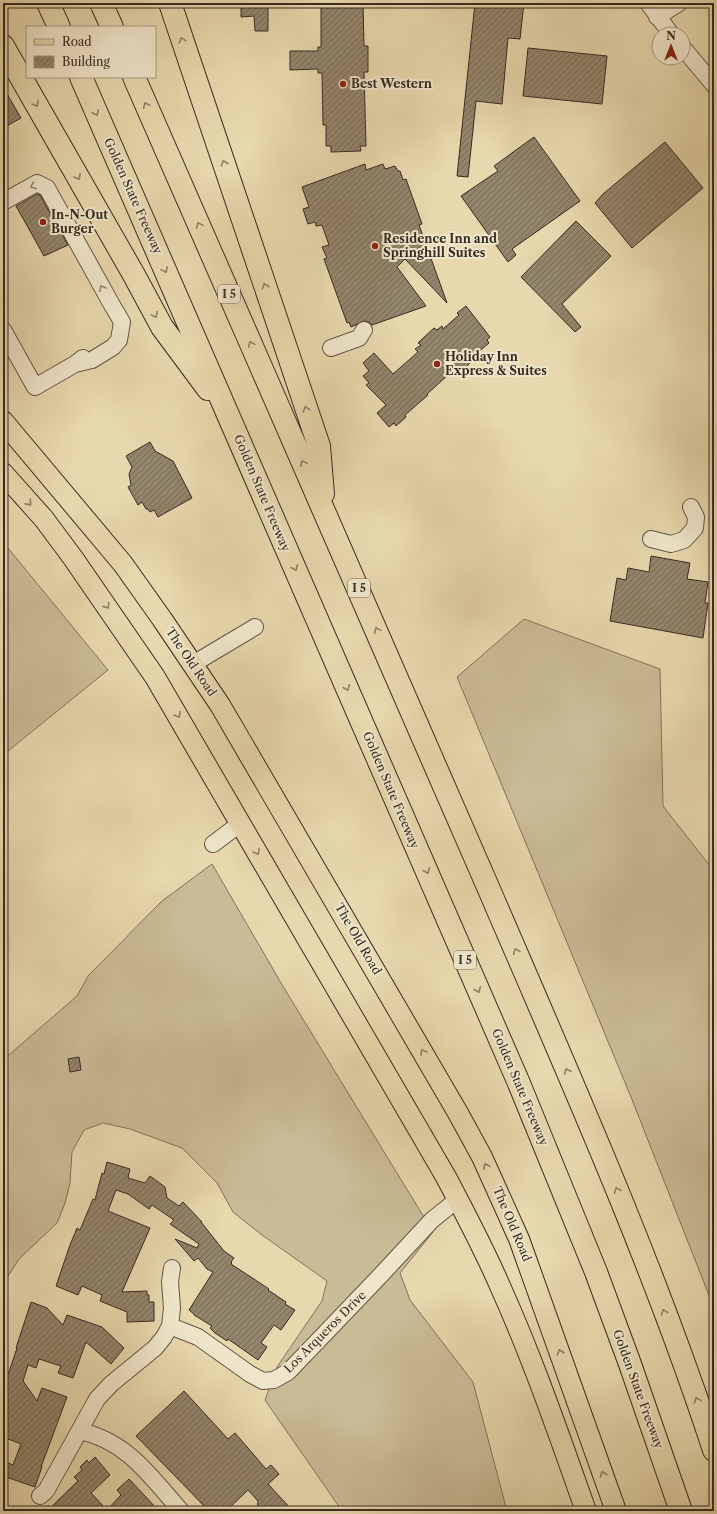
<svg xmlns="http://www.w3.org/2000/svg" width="717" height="1514" font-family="'Libre Caslon Text',serif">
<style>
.grass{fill:#c9bb96;stroke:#80735c}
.building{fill:url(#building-hatch);stroke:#362b23}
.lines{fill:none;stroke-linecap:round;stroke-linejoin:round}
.minor-casing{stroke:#625646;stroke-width:18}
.major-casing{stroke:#362b23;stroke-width:22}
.highway-casing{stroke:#362b23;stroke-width:24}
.minor{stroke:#efe6ca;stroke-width:16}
.major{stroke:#e7d8ad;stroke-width:20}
.highway{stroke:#e7d8ad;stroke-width:22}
.oneway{stroke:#8e8268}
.oneway2{stroke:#928876}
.poi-dot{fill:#8f2418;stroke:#efe6ca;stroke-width:1.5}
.labels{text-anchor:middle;stroke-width:4;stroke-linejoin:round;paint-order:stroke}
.shield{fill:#efe6ca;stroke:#6e6355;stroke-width:1}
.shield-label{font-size:11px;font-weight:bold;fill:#362b23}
.poi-label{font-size:12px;font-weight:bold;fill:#362b23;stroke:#efe6ca;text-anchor:start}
.street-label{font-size:12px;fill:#362b23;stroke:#efe6ca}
</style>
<defs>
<pattern id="building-hatch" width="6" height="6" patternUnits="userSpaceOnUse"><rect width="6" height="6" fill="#92856b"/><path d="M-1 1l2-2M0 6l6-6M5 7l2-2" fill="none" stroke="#786d58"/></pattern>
</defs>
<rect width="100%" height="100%" fill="#e7d8ad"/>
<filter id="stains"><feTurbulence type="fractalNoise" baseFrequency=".005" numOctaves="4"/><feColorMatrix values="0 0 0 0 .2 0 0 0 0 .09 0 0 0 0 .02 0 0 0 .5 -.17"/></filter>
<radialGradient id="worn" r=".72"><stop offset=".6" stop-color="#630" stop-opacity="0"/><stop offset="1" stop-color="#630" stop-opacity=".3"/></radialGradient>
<path class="grass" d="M3,542L108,670L3,755Z
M524,619L660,669L663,806L714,871V1308L631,1097L457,677Z
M212,864L284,988L433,1232L400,1273L410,1300L473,1382L507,1511H342L265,1400L277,1367L322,1301L327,1281L262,1235L233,1212L217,1183L182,1148L130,1129L103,1123L84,1130L72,1152L70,1183L65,1203L57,1223L19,1259L3,1284V1060L77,996L88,976L162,901Z"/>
<path class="building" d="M241,3H268V31H255L254,16L241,17Z
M321,3H363L364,46H368V72H364L366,146H360L361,151L331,152V146H326V125H323L322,73H318V69L290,70V51H318V47H321Z
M475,3H524L520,39L508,38L502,104L476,101L468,177L457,176Z
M528,48L607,56L602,104L523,96Z
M3,87L21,118L3,128Z
M534,137L580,201L512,249L516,255L508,262L461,196L498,171L494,166Z
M665,142L703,188L632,248L595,203L603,194Z
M365,164L366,170L383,164L385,169L395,166L398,171H400L403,180L406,179L422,224L419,225L447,303L405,259L397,267L426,306L372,325L369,322L364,321L351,327L349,322L347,323L324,259L327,258L322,247L329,245L322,225L316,226L315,222L308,224L303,209L309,207L302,187Z
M37,194L40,195L68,245L44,256L16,206Z
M576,221L611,256L562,304L581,327L575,332L521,277Z
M466,306L490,337L487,340L489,343L471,358L473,360L458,375L455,373L450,377L448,375L427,394L428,395L405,415L406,417L396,426L394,423L389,427L377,413L386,405L366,385L369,383L363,376L369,371L363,363L374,353L393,374L418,352L415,349L421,345L418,343L434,328L437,330L442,326L443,329L459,315L457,313Z
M150,442L155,451L173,461L192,498L158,517L154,510L150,512L148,509H146L142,502L138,505L128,487L131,485L129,474L132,467L126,456Z
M651,556L690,563L687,579L708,582L705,603H708L703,638L610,621L617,578L626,580L628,568L649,572Z
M79,1057L81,1070L70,1072L68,1059Z
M107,1162L130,1169L128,1178L145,1183L150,1176L165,1187L167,1198L179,1206L183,1202L202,1222H201L224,1251L234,1258L231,1262L232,1263L231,1264L269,1289L268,1290L286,1302L285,1304L295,1310L281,1330L274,1325L261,1343L267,1347L258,1360L228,1339L227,1341L215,1333L210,1328L212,1326L194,1315V1314L189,1310L213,1272L207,1269L198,1258L194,1261L175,1239L197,1248L199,1244L170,1224L174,1220L152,1205L149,1209L128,1194L116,1190L108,1211L150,1228L122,1292L147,1291V1295H149V1302H154V1321L127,1322V1312L100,1301L102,1295L82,1286L78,1295L56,1286L70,1245L77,1228L80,1230L93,1199L95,1200L102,1173L104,1174Z
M31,1302L47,1308L63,1325L67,1315L102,1327L124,1348L111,1364L86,1342L73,1378L58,1373L61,1366L39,1359L36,1368L28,1365L23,1381L37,1401L42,1388L67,1397L41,1467H42L35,1487L3,1476V1461L13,1465L21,1444L3,1437V1381L5,1374L8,1375L17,1348H16Z
M184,1391L228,1439L235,1433L266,1469L271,1465L279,1474L268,1484L293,1511H257L258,1501L248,1490L226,1511H209L136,1436Z
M95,1457L110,1475L91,1493L107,1510L121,1495L117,1490L129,1479L159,1511H47L78,1481L74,1477L82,1470L80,1467L87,1460L89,1463Z"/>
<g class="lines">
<defs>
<path id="minor" d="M648,3L671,34
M657,17L679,3
M683,48L714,85
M3,202L37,183L47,188L112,305L122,322L119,340L113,347L92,360L75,364
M3,330L35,387L75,364L83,358
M331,348L359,338L364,330
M651,539L671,544L684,540L695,528L696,517L691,507
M193,664L255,627
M213,844L241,823
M170,1326L198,1337L250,1374L263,1381L274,1380L288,1372L379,1277L432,1220L458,1199
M80,1431C127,1441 151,1477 181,1511
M40,1496L46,1491L97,1399L111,1384L155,1348L164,1337L170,1326L172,1308L170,1282L172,1268"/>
<path id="major" d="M3,421L123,564L162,619L220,705L458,1113L482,1157L519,1239L616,1511
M3,473L44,519L73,558L155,677L446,1177C465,1213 484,1249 500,1286C533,1359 559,1435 586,1511"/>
<path id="highway" d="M48,3L59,27
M101,3L112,27
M170,3L319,446L323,494
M3,46L134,275L162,327L208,389
M81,77L518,1081L596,1272L630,1364L681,1511
M134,77C252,347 371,616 488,887C568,1073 651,1258 714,1450"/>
</defs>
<use href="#minor" class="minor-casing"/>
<use href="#major" class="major-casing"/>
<use href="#highway" class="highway-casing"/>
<use href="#minor" class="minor"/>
<use href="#major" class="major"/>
<use href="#highway" class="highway"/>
</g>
<defs><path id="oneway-chevron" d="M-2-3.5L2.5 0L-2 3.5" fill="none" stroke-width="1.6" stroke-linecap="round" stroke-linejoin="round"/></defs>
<g class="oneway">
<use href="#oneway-chevron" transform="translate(182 40) rotate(-108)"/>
<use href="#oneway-chevron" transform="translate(36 104) rotate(60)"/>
<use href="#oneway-chevron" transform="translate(146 105) rotate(-114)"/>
<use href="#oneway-chevron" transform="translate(96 113) rotate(66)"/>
<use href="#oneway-chevron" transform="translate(224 163) rotate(-109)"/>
<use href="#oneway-chevron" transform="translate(78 177) rotate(60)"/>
<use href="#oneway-chevron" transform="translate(199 225) rotate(-114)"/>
<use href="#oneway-chevron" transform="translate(165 270) rotate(66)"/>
<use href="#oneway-chevron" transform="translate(265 286) rotate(-109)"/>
<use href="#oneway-chevron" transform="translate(155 315) rotate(62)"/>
<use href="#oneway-chevron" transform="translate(251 344) rotate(-114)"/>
<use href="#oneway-chevron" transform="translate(306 409) rotate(-109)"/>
<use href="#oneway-chevron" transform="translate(303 463) rotate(-114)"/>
<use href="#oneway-chevron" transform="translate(29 503) rotate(48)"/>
<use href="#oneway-chevron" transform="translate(295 568) rotate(67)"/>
<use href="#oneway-chevron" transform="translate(107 606) rotate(55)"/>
<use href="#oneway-chevron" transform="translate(377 630) rotate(-114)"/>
<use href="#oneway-chevron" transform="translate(347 688) rotate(67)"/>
<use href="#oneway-chevron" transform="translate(178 715) rotate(59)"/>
<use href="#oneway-chevron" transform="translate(257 852) rotate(60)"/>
<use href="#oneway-chevron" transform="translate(427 871) rotate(67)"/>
<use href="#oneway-chevron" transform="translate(516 951) rotate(-113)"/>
<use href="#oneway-chevron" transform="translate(478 990) rotate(67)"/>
<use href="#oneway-chevron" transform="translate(423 1052) rotate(-120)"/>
<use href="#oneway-chevron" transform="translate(567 1071) rotate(-113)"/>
<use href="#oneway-chevron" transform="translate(486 1166) rotate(-115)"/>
<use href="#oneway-chevron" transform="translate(617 1190) rotate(-112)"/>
<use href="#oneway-chevron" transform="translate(664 1312) rotate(-111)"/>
<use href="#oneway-chevron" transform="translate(560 1352) rotate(-109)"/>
<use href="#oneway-chevron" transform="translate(697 1400) rotate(-110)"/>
<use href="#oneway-chevron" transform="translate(603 1474) rotate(-109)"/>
</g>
<g class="oneway2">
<use href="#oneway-chevron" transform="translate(33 186) rotate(157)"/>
<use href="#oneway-chevron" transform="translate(102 288) rotate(-119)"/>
</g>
<g class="poi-dot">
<circle cx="343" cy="84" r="4"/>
<circle cx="43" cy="222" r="4"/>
<circle cx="375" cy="246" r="4"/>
<circle cx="437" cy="364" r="4"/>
</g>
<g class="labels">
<g class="shield">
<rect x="218" y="285" width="22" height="18" rx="3"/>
<rect x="348" y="579" width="22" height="18" rx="3"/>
<rect x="454" y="951" width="22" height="18" rx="3"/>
</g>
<g class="shield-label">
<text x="229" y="298">I 5</text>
<text x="359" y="592">I 5</text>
<text x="465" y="964">I 5</text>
</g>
<g class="poi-label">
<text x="351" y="88">Best Western</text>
<text x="51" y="219">In-N-Out<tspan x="51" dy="14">Burger</tspan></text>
<text x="383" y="243">Residence Inn and<tspan x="383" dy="14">Springhill Suites</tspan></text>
<text x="445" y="361">Holiday Inn<tspan x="445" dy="14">Express &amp; Suites</tspan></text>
</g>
<g class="street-label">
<text transform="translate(133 196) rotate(66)" y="4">Golden State Freeway</text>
<text transform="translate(262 493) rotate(67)" y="4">Golden State Freeway</text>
<text transform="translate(191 662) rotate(56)" y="4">The Old Road</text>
<text transform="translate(391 790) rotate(67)" y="4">Golden State Freeway</text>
<text transform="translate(358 939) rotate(60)" y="4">The Old Road</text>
<text transform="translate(520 1087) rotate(67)" y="4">Golden State Freeway</text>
<text transform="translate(512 1224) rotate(67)" y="4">The Old Road</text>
<text transform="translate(325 1332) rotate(-45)" y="4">Los Arqueros Drive</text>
<text transform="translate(638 1389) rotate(70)" y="4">Golden State Freeway</text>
</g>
</g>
<rect width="717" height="1514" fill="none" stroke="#e7d8ad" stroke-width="16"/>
<rect x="4" y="4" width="709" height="1506" fill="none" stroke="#362b23" stroke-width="2"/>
<rect x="8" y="8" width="701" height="1498" fill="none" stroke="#362b23"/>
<rect x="26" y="26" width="130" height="52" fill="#efe6ca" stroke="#a59b87"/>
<rect x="34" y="39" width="20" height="6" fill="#e7d8ad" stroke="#a59b87"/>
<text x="62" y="46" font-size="12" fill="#362b23">Road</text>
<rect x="34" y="56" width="20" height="12" fill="url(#building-hatch)" stroke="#a59b87"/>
<text x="62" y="66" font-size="12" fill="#362b23">Building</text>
<g transform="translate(671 46)"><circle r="19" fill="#efe6ca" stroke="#a59b87"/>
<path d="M0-3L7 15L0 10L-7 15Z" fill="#8f2418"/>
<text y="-6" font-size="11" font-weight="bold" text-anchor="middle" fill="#362b23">N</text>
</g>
<rect width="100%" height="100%" filter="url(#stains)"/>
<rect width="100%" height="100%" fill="url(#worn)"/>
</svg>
